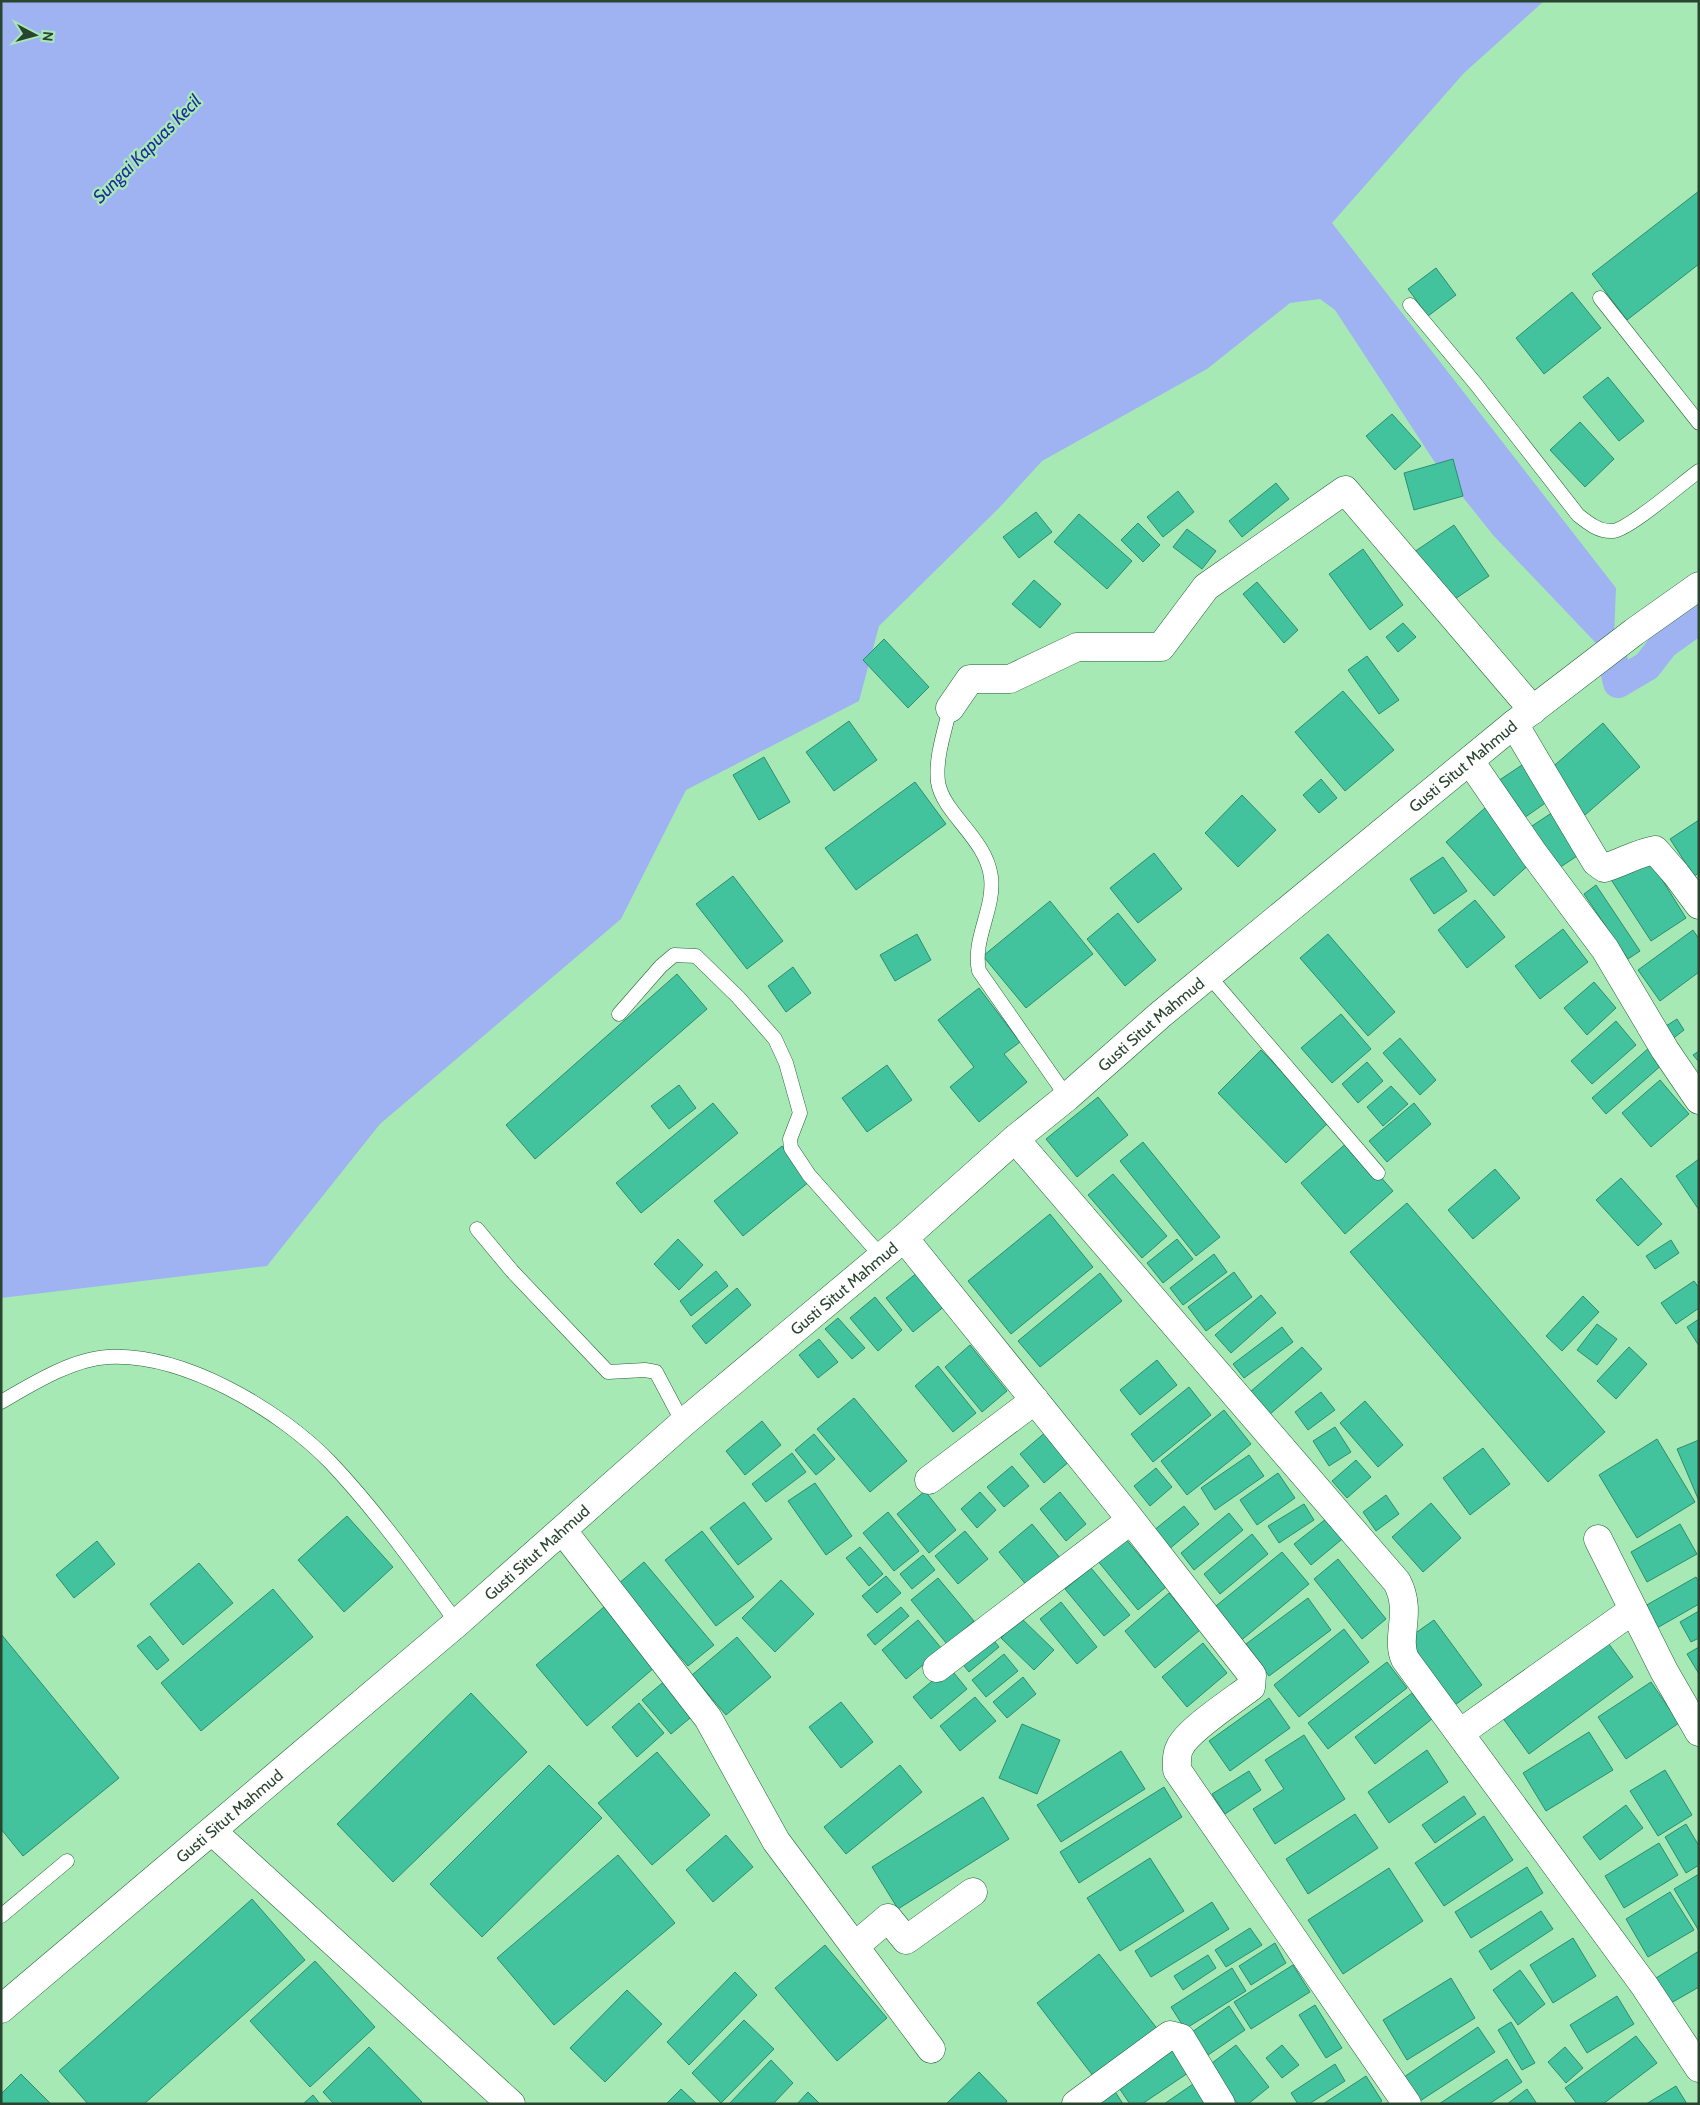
<svg xmlns="http://www.w3.org/2000/svg" width="1700" height="2105" font-family="Cabin,sans-serif">
<style>
.water{fill:#9fb3f2}
.lines{fill:none;stroke-linecap:round;stroke-linejoin:round}
.canal{stroke:#9fb3f2;stroke-width:30}
.building{fill:#42c29d;stroke:#2d8d71}
.service-casing{stroke:#226235;stroke-width:15}
.minor-casing{stroke:#226235;stroke-width:29}
.trunk-casing{stroke:#226235;stroke-width:29}
.service{stroke:#fff;stroke-width:14}
.minor{stroke:#fff;stroke-width:28}
.trunk{stroke:#fff;stroke-width:28}
.labels{text-anchor:middle;stroke-width:4.5;stroke-linejoin:round;paint-order:stroke}
.street-label{font-size:16px;fill:#29442f;stroke:#a7e9b4}
.water-label{font-size:18px;font-style:italic;fill:#20299f;stroke:#a7e9b4}
</style>
<rect width="100%" height="100%" fill="#a7e9b4"/>
<path class="water" d="M1,1H1544L1464,73L1332,223L1616,588L1613,661L1493,535L1434,461L1335,310L1320,299L1290,303L1207,369L1042,461L1000,507L879,626L859,701L686,790L621,919L380,1124L267,1266L1,1298Z"/>
<g class="lines">
<path class="canal" d="M1613,661L1618,683L1647,666L1664,644L1699,619"/>
</g>
<path class="building" d="M1699,191V264L1627,320L1592,274Z
M1436,268L1456,295L1428,316L1408,289Z
M1572,292L1601,328L1544,374L1516,338Z
M1608,377L1644,421L1619,441L1583,397Z
M1392,414L1421,446L1395,470L1366,436Z
M1580,422L1614,459L1585,487L1550,450Z
M1453,459L1463,496L1414,510L1404,473Z
M1276,483L1289,499L1242,537L1229,521Z
M1178,491L1194,512L1163,537L1147,517Z
M1036,512L1052,532L1019,558L1003,537Z
M1079,514L1132,561L1107,589L1054,542Z
M1138,523L1160,545L1143,562L1121,540Z
M1454,525L1489,576L1449,603L1414,552Z
M1187,529L1216,551L1202,569L1173,547Z
M1363,549L1403,605L1370,630L1329,574Z
M1034,580L1061,604L1040,628L1012,604Z
M1257,582L1298,630L1284,643L1243,594Z
M1403,623L1416,637L1398,652L1386,637Z
M884,639L929,687L908,708L863,660Z
M1367,656L1399,700L1379,714L1348,670Z
M1343,691L1394,750L1345,791L1295,732Z
M849,721L877,760L834,791L806,752Z
M1603,723L1640,767L1585,815L1548,771Z
M764,757L790,802L759,820L733,775Z
M1525,763L1551,799L1524,818L1498,781Z
M1321,779L1337,798L1319,813L1303,795Z
M915,782L946,824L856,890L825,848Z
M1242,795L1276,830L1238,867L1205,833Z
M1485,808L1532,862L1494,896L1446,842Z
M1553,812L1580,854L1556,870L1529,828Z
M1699,820V873L1694,876L1670,839Z
M1154,853L1182,889L1138,923L1110,888Z
M1646,854L1686,918L1651,941L1610,878Z
M1443,857L1467,891L1434,914L1410,879Z
M733,876L783,941L747,969L696,904Z
M1596,885L1640,951L1628,959L1584,894Z
M1475,900L1505,937L1467,968L1438,930Z
M1050,901L1093,954L1026,1008L983,956Z
M1118,913L1156,960L1125,986L1087,939Z
M1563,929L1588,962L1540,999L1515,966Z
M1693,930L1699,939V972L1660,1001L1638,970Z
M917,934L931,960L895,981L880,955Z
M1328,934L1395,1012L1368,1036L1300,958Z
M793,967L811,993L786,1012L768,986Z
M677,974L707,1009L535,1159L506,1125Z
M1594,982L1616,1008L1587,1035L1564,1008Z
M979,988L1020,1042L1004,1054L1027,1082L979,1122L950,1087L974,1067L938,1020Z
M1341,1014L1371,1049L1332,1083L1301,1048Z
M1677,1019L1684,1030L1671,1040L1663,1028Z
M1616,1021L1636,1045L1592,1084L1571,1061Z
M1400,1038L1436,1080L1420,1095L1383,1053Z
M1650,1047L1664,1063L1606,1114L1592,1098Z
M1261,1050L1330,1121L1286,1163L1218,1093Z
M1699,1051V1062L1693,1055Z
M1367,1062L1383,1081L1358,1103L1342,1084Z
M887,1065L912,1100L867,1132L842,1098Z
M1660,1080L1689,1114L1651,1147L1622,1113Z
M679,1085L696,1108L669,1129L651,1106Z
M1391,1086L1408,1104L1383,1126L1367,1107Z
M1098,1097L1128,1135L1077,1177L1046,1139Z
M713,1103L738,1133L641,1213L616,1183Z
M1414,1103L1431,1124L1387,1162L1369,1141Z
M1349,1141L1393,1191L1345,1234L1301,1183Z
M1143,1142L1220,1237L1196,1256L1120,1161Z
M782,1146L810,1181L743,1236L714,1201Z
M1699,1159V1210L1676,1176Z
M1495,1169L1520,1198L1473,1239L1448,1210Z
M1113,1174L1167,1236L1142,1258L1088,1195Z
M1621,1178L1662,1224L1638,1246L1596,1200Z
M1407,1203L1605,1432L1548,1482L1350,1252Z
M1050,1214L1093,1267L1011,1334L968,1281Z
M678,1239L703,1265L679,1290L654,1264Z
M1177,1239L1193,1259L1163,1283L1147,1263Z
M1671,1240L1679,1253L1655,1269L1646,1256Z
M1214,1254L1227,1272L1183,1305L1170,1288Z
M716,1271L728,1286L691,1316L680,1301Z
M918,1272L946,1305L913,1332L886,1298Z
M1234,1272L1252,1297L1206,1331L1188,1307Z
M1100,1273L1122,1301L1040,1367L1018,1341Z
M1694,1281L1699,1288V1308L1676,1324L1661,1303Z
M737,1288L751,1305L706,1344L692,1326Z
M1261,1295L1276,1313L1231,1353L1215,1335Z
M1583,1296L1599,1312L1562,1351L1546,1336Z
M875,1297L902,1330L878,1351L850,1318Z
M838,1318L865,1348L852,1359L825,1329Z
M1699,1319V1346L1687,1327Z
M1597,1324L1617,1339L1597,1365L1577,1350Z
M1282,1327L1293,1342L1244,1378L1233,1364Z
M819,1339L838,1362L818,1378L799,1355Z
M970,1345L1007,1391L982,1412L945,1367Z
M1302,1347L1322,1369L1269,1415L1250,1392Z
M1629,1347L1647,1364L1616,1399L1597,1381Z
M1157,1360L1177,1385L1140,1415L1120,1390Z
M938,1366L976,1413L953,1432L915,1386Z
M1189,1387L1211,1415L1153,1462L1131,1434Z
M1321,1392L1335,1410L1308,1430L1295,1412Z
M854,1398L907,1461L870,1492L817,1429Z
M1365,1401L1403,1445L1378,1467L1340,1423Z
M1224,1410L1251,1444L1187,1495L1161,1461Z
M762,1421L781,1445L745,1475L726,1451Z
M1335,1427L1351,1452L1329,1466L1313,1441Z
M1047,1431L1071,1460L1044,1483L1020,1454Z
M814,1434L835,1459L816,1475L795,1450Z
M1657,1439L1695,1502L1637,1538L1599,1475Z
M1699,1440V1501L1677,1449Z
M1483,1448L1510,1484L1470,1515L1443,1478Z
M792,1453L806,1472L766,1502L752,1484Z
M1249,1455L1264,1476L1215,1510L1201,1488Z
M1356,1460L1371,1477L1347,1498L1332,1481Z
M1012,1466L1029,1486L1004,1507L987,1487Z
M1156,1468L1172,1487L1150,1506L1134,1486Z
M1278,1473L1295,1498L1257,1525L1240,1500Z
M815,1483L852,1536L826,1555L788,1501Z
M925,1491L956,1530L929,1553L897,1514Z
M980,1492L996,1510L977,1528L961,1509Z
M1060,1492L1086,1524L1066,1541L1040,1509Z
M1386,1495L1399,1514L1376,1531L1363,1512Z
M744,1502L772,1539L738,1565L710,1528Z
M1431,1503L1461,1538L1423,1572L1392,1537Z
M1304,1504L1314,1520L1279,1543L1268,1526Z
M1184,1506L1199,1524L1168,1550L1153,1531Z
M888,1512L919,1551L894,1571L863,1533Z
M1229,1513L1243,1530L1194,1570L1181,1553Z
M1331,1515L1347,1535L1311,1565L1294,1544Z
M347,1516L393,1567L344,1612L298,1560Z
M1032,1524L1061,1559L1028,1587L999,1552Z
M1680,1524L1697,1554L1647,1582L1631,1552Z
M702,1531L754,1597L716,1626L665,1560Z
M965,1531L988,1559L958,1584L935,1556Z
M1252,1534L1268,1554L1220,1594L1204,1574Z
M1124,1537L1166,1587L1138,1610L1097,1560Z
M97,1541L115,1564L74,1598L56,1575Z
M860,1547L883,1574L869,1586L846,1558Z
M1282,1552L1309,1584L1238,1643L1211,1610Z
M923,1555L935,1570L912,1589L900,1574Z
M1338,1559L1386,1619L1362,1639L1314,1579Z
M644,1562L714,1645L688,1666L618,1584Z
M199,1563L233,1603L183,1645L150,1604Z
M1091,1568L1130,1615L1104,1636L1065,1589Z
M886,1576L901,1593L877,1613L862,1596Z
M1696,1577L1699,1582V1604L1657,1628L1645,1606Z
M938,1578L974,1621L947,1644L911,1600Z
M781,1580L814,1614L775,1652L742,1618Z
M273,1589L313,1637L201,1731L161,1683Z
M1169,1593L1200,1630L1155,1668L1125,1631Z
M1308,1598L1331,1630L1269,1676L1246,1644Z
M1061,1602L1097,1647L1077,1664L1040,1619Z
M604,1607L655,1667L587,1726L536,1665Z
M901,1607L909,1616L875,1645L867,1635Z
M1699,1611V1638L1691,1642L1680,1622Z
M1021,1618L1054,1650L1034,1670L1001,1638Z
M918,1620L942,1649L906,1679L882,1650Z
M1434,1620L1482,1685L1455,1705L1407,1639Z
M1344,1629L1369,1662L1299,1717L1274,1685Z
M1,1634L119,1778L23,1856L1,1829Z
M150,1636L169,1660L157,1670L137,1646Z
M990,1636L999,1647L969,1672L960,1661Z
M737,1637L771,1677L726,1715L692,1675Z
M1606,1640L1633,1677L1529,1754L1502,1717Z
M1203,1643L1227,1673L1187,1707L1162,1677Z
M1699,1647V1674L1687,1654Z
M1004,1654L1018,1671L986,1697L972,1680Z
M1387,1662L1407,1688L1328,1749L1308,1723Z
M949,1667L967,1689L931,1719L913,1697Z
M1023,1677L1036,1694L1007,1718L993,1702Z
M667,1679L696,1713L671,1734L642,1700Z
M1651,1682L1679,1723L1626,1759L1598,1717Z
M471,1693L527,1752L393,1882L337,1824Z
M1412,1693L1432,1719L1375,1764L1355,1737Z
M975,1697L996,1721L960,1751L940,1726Z
M1269,1698L1290,1728L1230,1771L1209,1741Z
M841,1702L873,1742L841,1768L809,1727Z
M639,1703L664,1733L637,1757L612,1727Z
M1022,1724L1060,1740L1037,1794L999,1778Z
M1589,1732L1613,1770L1546,1811L1523,1773Z
M1304,1735L1345,1799L1275,1844L1253,1809L1284,1789L1265,1760Z
M1427,1750L1448,1782L1389,1823L1368,1792Z
M1121,1751L1145,1789L1061,1842L1037,1805Z
M657,1752L710,1815L652,1865L598,1803Z
M549,1765L602,1818L482,1937L430,1884Z
M900,1765L922,1792L846,1854L824,1827Z
M1665,1770L1692,1815L1658,1836L1630,1791Z
M1249,1771L1261,1790L1225,1814L1212,1794Z
M1164,1787L1182,1817L1079,1883L1060,1852Z
M1464,1796L1476,1814L1435,1843L1422,1825Z
M983,1797L1009,1839L898,1909L872,1867Z
M1626,1805L1643,1828L1600,1860L1583,1837Z
M1355,1814L1378,1848L1308,1894L1286,1859Z
M1484,1816L1513,1860L1444,1906L1415,1863Z
M1686,1824L1699,1846V1865L1686,1873L1665,1837Z
M726,1835L753,1867L713,1902L686,1870Z
M1659,1843L1678,1875L1624,1908L1605,1876Z
M618,1855L675,1923L554,2025L497,1958Z
M1150,1858L1184,1911L1120,1951L1087,1898Z
M1527,1867L1543,1893L1471,1938L1455,1912Z
M1389,1868L1423,1921L1343,1974L1308,1920Z
M1699,1874V1931L1674,1889Z
M1670,1892L1694,1930L1648,1957L1626,1919Z
M252,1899L305,1960L144,2104H88L59,2071Z
M1212,1902L1229,1929L1151,1977L1135,1951Z
M1541,1911L1553,1929L1491,1970L1479,1951Z
M1250,1928L1262,1945L1226,1967L1215,1950Z
M1573,1938L1596,1976L1553,2003L1530,1965Z
M1275,1943L1286,1963L1251,1985L1239,1966Z
M825,1945L887,2018L837,2061L775,1988Z
M1699,1951V1987L1671,2003L1656,1978Z
M1099,1954L1159,2031L1097,2081L1037,2003Z
M1208,1955L1216,1968L1183,1990L1174,1976Z
M315,1961L375,2027L310,2087L250,2021Z
M1293,1965L1310,1992L1251,2029L1234,2002Z
M1232,1968L1246,1991L1185,2029L1171,2007Z
M1520,1970L1545,2004L1518,2025L1493,1990Z
M735,1972L757,1995L689,2065L667,2042Z
M1451,1978L1475,2018L1407,2060L1383,2020Z
M627,1990L662,2024L605,2082L570,2048Z
M1617,1996L1634,2024L1587,2053L1570,2025Z
M1315,2005L1342,2048L1326,2058L1299,2015Z
M1229,2006L1245,2030L1208,2055L1192,2032Z
M744,2020L774,2049L721,2103L692,2073Z
M1511,2022L1535,2063L1522,2070L1498,2030Z
M1478,2027L1495,2052L1420,2101L1404,2077Z
M1636,2036L1657,2063L1603,2104H1577L1565,2088Z
M1236,2045L1269,2087L1248,2104H1238L1208,2066Z
M1282,2045L1299,2065L1282,2078L1266,2058Z
M369,2047L422,2102L419,2104H334L323,2092Z
M1565,2047L1583,2068L1566,2083L1548,2062Z
M1171,2048L1188,2073L1142,2104H1130L1117,2085Z
M1507,2059L1522,2082L1489,2104H1439Z
M771,2060L793,2083L773,2104H729Z
M1335,2064L1345,2081L1309,2104H1298L1291,2093Z
M979,2072L1007,2101L1005,2104H946Z
M21,2074L51,2104H1V2094Z
M1366,2076L1382,2101L1378,2104H1323Z
M1196,2082L1211,2104H1164Z
M1676,2086L1687,2104H1646Z
M1112,2087L1123,2104H1088Z
M681,2089L697,2104H666Z
M1527,2089L1537,2104H1507Z
M808,2092L820,2104H797Z
M313,2095L320,2104H303Z"/>
<g class="lines">
<defs>
<path id="service" d="M1600,298L1699,423
M1410,305L1475,383L1578,515C1588,523 1599,532 1613,531C1630,529 1682,483 1699,471
M950,708C945,730 935,758 938,782C943,814 986,838 991,877C995,909 972,939 979,971L1067,1097
M1209,976L1378,1173
M619,1014L661,966L674,955L696,956L738,997L775,1039L786,1063L800,1113L790,1139L791,1148L809,1175L882,1257
M477,1229L512,1271L608,1372L645,1370L656,1372L683,1423
M1,1402C32,1384 72,1359 108,1357C184,1353 280,1410 331,1463C378,1513 417,1568 457,1623
M1,1916L67,1861"/>
<path id="minor" d="M950,708L970,679H1010L1077,647H1161L1206,587L1345,490L1533,710
M1514,724L1596,862L1604,868C1622,863 1637,853 1655,850L1676,874L1699,905
M1470,761L1534,854L1605,949L1665,1050L1699,1100
M1015,1139L1397,1582C1413,1613 1395,1636 1405,1659L1644,1985L1699,2068
M904,1238L1124,1511L1252,1675L1251,1687C1234,1700 1188,1730 1180,1747C1176,1754 1177,1762 1177,1770L1407,2104
M929,1480L1035,1400
M563,1531L708,1718L776,1841L931,2049
M1598,1539L1664,1671L1699,1732
M937,1668L1131,1520
M1460,1733L1633,1610
M212,1831L511,2104
M855,1946L888,1918L906,1940L973,1892
M1076,2104L1170,2035L1181,2038L1221,2104"/>
<g id="trunk">
<path id="s1" d="M1,2009L457,1623L683,1423L904,1238L1015,1139L1067,1097L1160,1015L1514,724L1634,632L1699,586"/>
</g>
</defs>
<use href="#service" class="service-casing"/>
<use href="#minor" class="minor-casing"/>
<use href="#trunk" class="trunk-casing"/>
<use href="#service" class="service"/>
<use href="#minor" class="minor"/>
<use href="#trunk" class="trunk"/>
</g>
<g class="labels">
<g class="street-label">
<text dy="6" stroke="none"><textPath href="#s1" startOffset="1919">Gusti Situt Mahmud</textPath></text>
<text dy="6" stroke="none"><textPath href="#s1" startOffset="1514">Gusti Situt Mahmud</textPath></text>
<text dy="6" stroke="none"><textPath href="#s1" startOffset="1109">Gusti Situt Mahmud</textPath></text>
<text dy="6" stroke="none"><textPath href="#s1" startOffset="704">Gusti Situt Mahmud</textPath></text>
<text dy="6" stroke="none"><textPath href="#s1" startOffset="299">Gusti Situt Mahmud</textPath></text>
</g>
<g class="water-label">
<text transform="translate(147 149) rotate(-45)" y="6">Sungai Kapuas Kecil</text>
</g>
</g>
<rect width="1700" height="2105" fill="none" stroke="#29442f" stroke-width="5"/>
<g transform="translate(35 35) rotate(96)" stroke="#a7e9b4" stroke-width="4" paint-order="stroke">
<path d="M0-4L9 19L0 12L-9 19Z" fill="#29442f"/>
<text y="-8" font-size="14" font-weight="bold" text-anchor="middle" fill="#29442f">N</text>
</g>
</svg>
